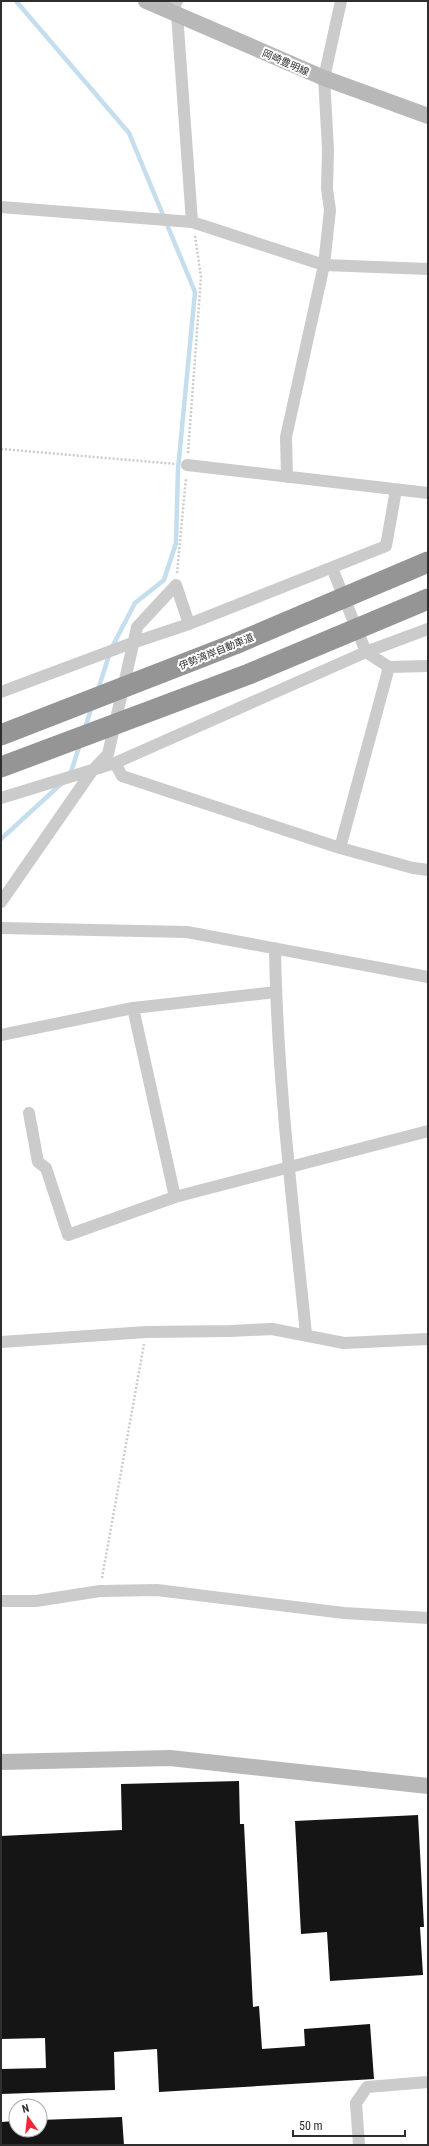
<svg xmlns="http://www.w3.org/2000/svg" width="429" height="2146" font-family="'Roboto Condensed','Noto Sans JP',sans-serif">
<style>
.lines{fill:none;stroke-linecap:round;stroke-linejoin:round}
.stream{stroke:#c5deed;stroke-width:4.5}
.building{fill:#151515}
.path{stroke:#cbcbcb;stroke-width:2.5;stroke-dasharray:2 2;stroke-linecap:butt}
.street{stroke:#cbcbcb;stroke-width:12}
.secondary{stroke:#b8b8b8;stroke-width:16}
.highway-bridge{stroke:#959595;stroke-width:21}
.labels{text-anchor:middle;stroke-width:4;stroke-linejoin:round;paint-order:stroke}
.street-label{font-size:10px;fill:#2e2e2e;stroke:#fff}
</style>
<rect width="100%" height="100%" fill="#fff"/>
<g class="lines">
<path class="stream" d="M16,1L129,133L195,292L178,469L176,543L164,580L135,603L111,649L98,690
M85,728L92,706
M70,775L80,744
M1,839L62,783"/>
</g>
<path class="building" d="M239,1781L240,1824H244L253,2007L259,2006L262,2049L305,2046L304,2029L370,2024L374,2079L159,2092L157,2049L114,2052L115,2090L1,2094V2069L46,2068L45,2038L1,2039V1836L122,1830L121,1784Z
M418,1815L424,1927H420L423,1975L330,1981L327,1932L301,1934L295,1821Z
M122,2117L124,2145H1V2122L16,2121V2130H40V2120Z"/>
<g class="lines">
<path class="path" d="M1,449L176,464
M188,453L201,277L195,235
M177,573L186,478
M102,1578L144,1344"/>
<path class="street" d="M172,12L177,1
M177,14L192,222
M1,207L192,222L324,265L428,269
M187,465L428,493
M287,477L286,437L324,265L330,210L327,189L328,149L324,78L341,1
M332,568L366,652L389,667L428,666
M1,692L132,643L189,624L386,546L396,490
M115,763L122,776L340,848L413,868L428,870
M1,798L115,763L366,652L428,629
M340,848L389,667
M1,902L92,771L108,754L137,627L176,585L189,624
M1,928L187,932L428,977
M275,948C277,1077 293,1206 306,1334
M133,1008L175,1197
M1,1035L133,1008L276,992
M29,1113L38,1162L46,1168L68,1235L175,1197L428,1131
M1,1342L146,1332L231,1331L272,1329L344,1343L428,1339
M1,1601H36L100,1591L157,1590L344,1613L428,1618
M359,2145L356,2103L367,2087L428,2082"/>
<path class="secondary" d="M146,1L324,78L428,116
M1,1762L170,1758L428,1786"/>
<path class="highway-bridge" d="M1,735L235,644L428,562
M1,767L249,674L428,599"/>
</g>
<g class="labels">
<g class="street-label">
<text transform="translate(286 62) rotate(24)" y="4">岡崎豊明線</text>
<text transform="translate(216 651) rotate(-22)" y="4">伊勢湾岸自動車道</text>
</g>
</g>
<rect width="429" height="2146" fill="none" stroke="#2e2e2e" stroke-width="4"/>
<g transform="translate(28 2118) rotate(345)"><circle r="19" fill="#ffffff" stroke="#ababab"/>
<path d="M0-3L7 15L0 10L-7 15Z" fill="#f02536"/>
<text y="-6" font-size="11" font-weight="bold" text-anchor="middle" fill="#2e2e2e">N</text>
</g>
<path d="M293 2130v6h112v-6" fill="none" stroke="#2e2e2e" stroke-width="2"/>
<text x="299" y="2130" font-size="12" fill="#2e2e2e" stroke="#ffffff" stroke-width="3" paint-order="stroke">50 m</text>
</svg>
